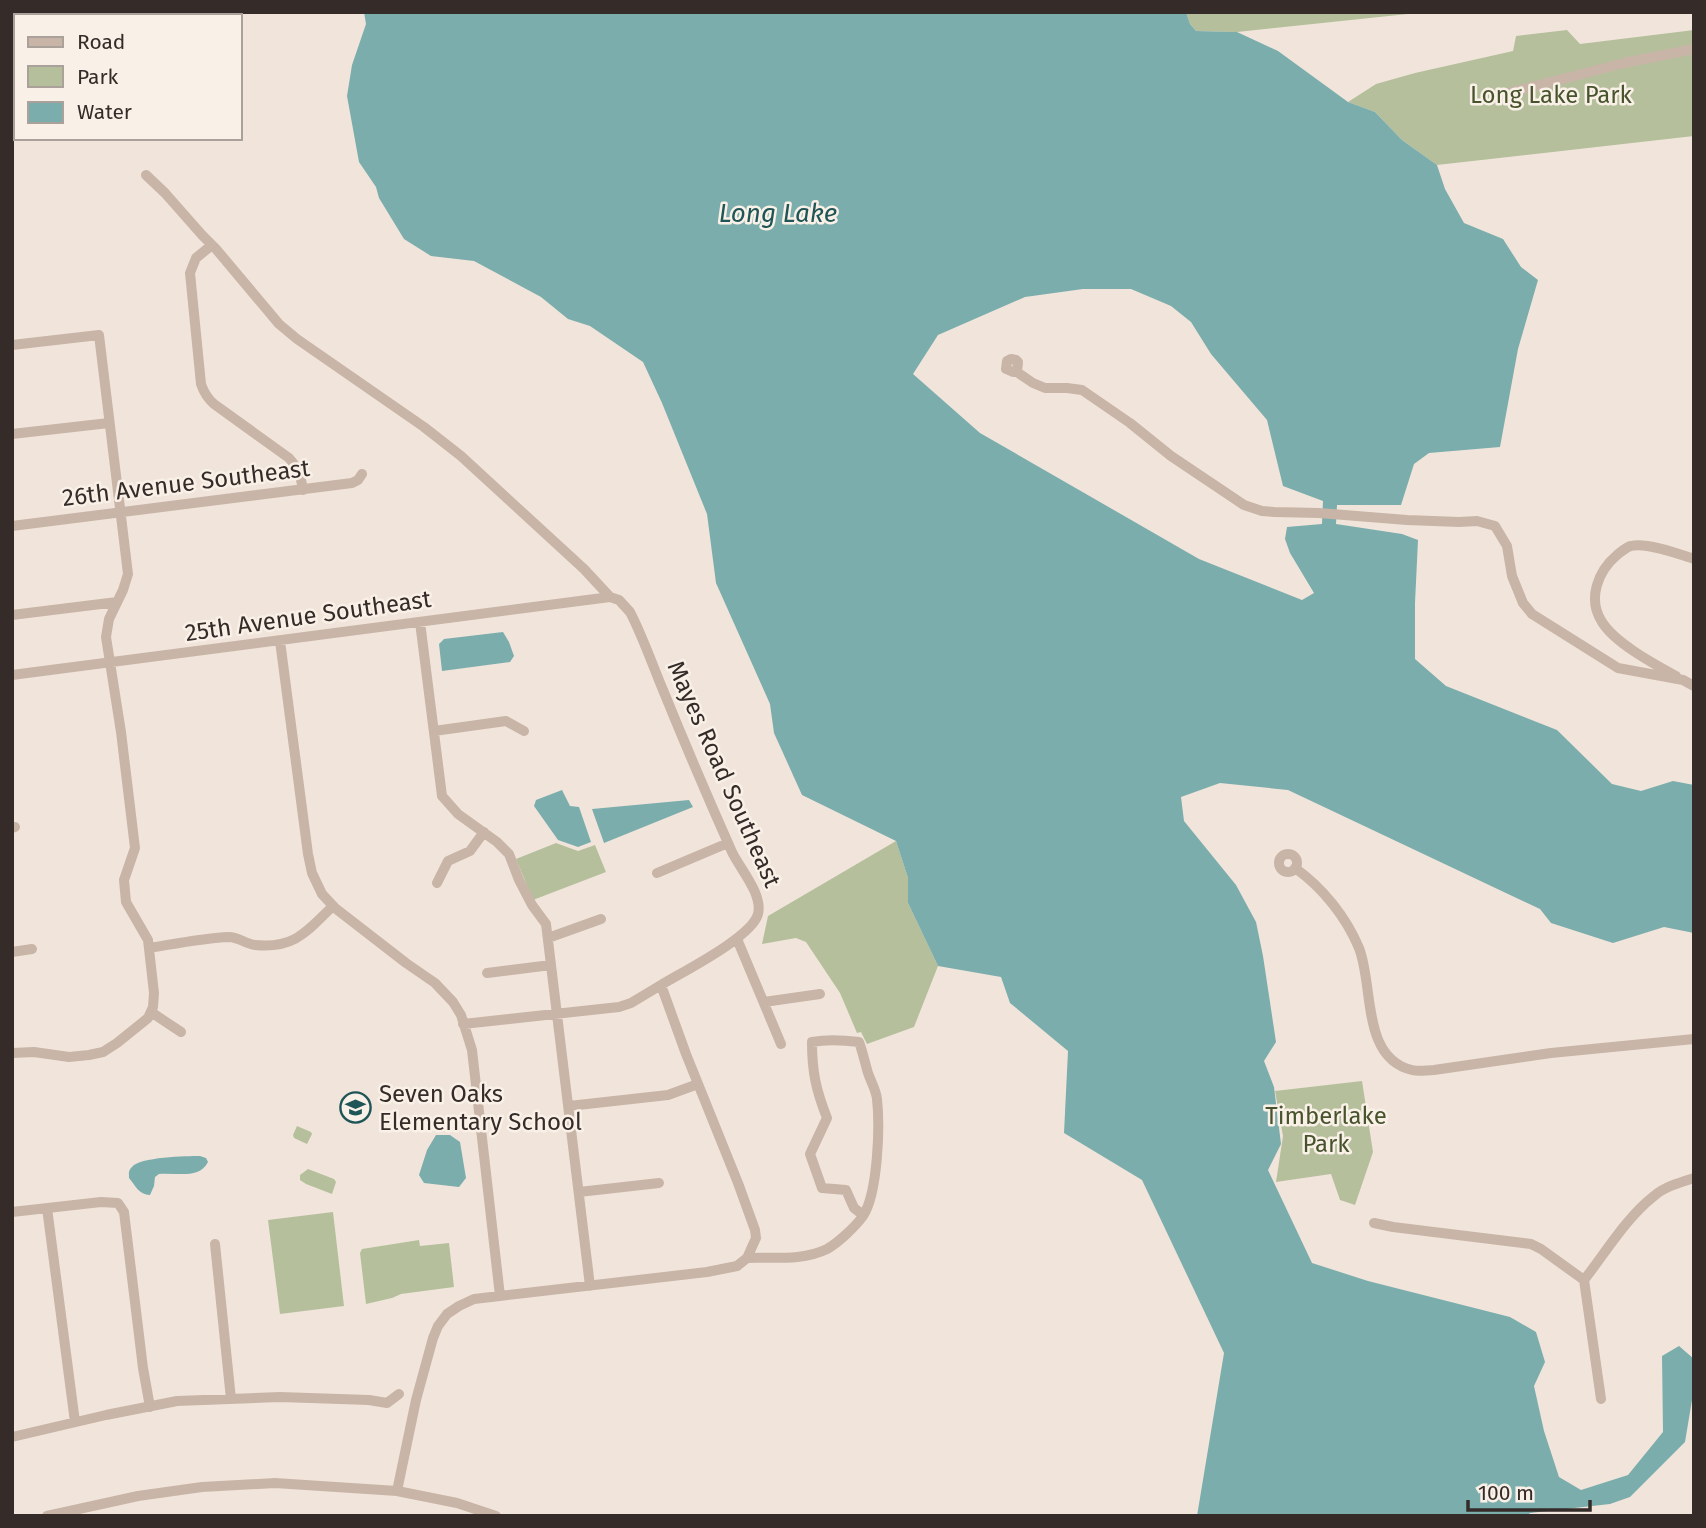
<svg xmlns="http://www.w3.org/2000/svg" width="1706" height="1528" font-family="'Fira Sans',sans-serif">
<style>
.green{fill:#b5bf9c}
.water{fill:#7badac;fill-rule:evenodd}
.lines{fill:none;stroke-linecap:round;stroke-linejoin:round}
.minor{stroke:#c9b5a7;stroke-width:10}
.labels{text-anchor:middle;stroke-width:5;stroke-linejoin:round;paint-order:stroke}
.park-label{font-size:24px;fill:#47532c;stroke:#f9f0e7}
.street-label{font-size:24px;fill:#352b28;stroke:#f9f0e7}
.poi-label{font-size:24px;fill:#352b28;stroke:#f9f0e7;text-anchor:start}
.water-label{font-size:26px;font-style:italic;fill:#1f5556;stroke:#f9f0e7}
</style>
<rect width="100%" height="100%" fill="#f1e5db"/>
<path class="green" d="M1186,12H1427L1237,32L1196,31L1190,24Z
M1567,30L1580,44L1694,30V136L1437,165L1402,140L1375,112L1348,102L1376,84L1415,73L1513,51L1516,36Z
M896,841L908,878V903L938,966L914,1027L867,1044L861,1032L857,1033L840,993L806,942L796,938L762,944L768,916Z
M556,843L578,851L595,845L606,872L533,900L516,859Z
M1362,1081L1373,1152L1355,1205L1340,1200L1331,1174L1276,1182L1283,1136L1275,1091Z
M297,1126L311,1132L312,1134L307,1144L294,1138L293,1135Z
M308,1169L334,1179L336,1182L332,1194L306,1184L300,1180V1175Z
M333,1212L344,1306L280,1314L268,1220Z
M419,1240L420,1246L449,1243L454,1287L401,1294L392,1298L366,1304L360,1253L362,1249Z"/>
<path class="water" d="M364,12H1186L1190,24L1196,31L1237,32L1278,51L1348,102L1375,112L1402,140L1437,165L1445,189L1464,223L1503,239L1521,267L1538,280L1518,349L1500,447L1429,453L1414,464L1401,505H1337L1336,524L1402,534L1418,540L1415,603V659L1446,686L1557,730L1612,784L1641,791L1673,781L1694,785V933L1664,927L1613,943L1551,923L1540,909L1288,790L1220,783L1181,797L1184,821L1236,885L1256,922L1263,956L1276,1042L1264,1061L1274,1087L1281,1144L1268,1170L1312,1263L1368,1281L1510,1317L1536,1332L1545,1362L1534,1386L1544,1431L1559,1477L1581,1490L1628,1475L1663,1432L1662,1356L1679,1346L1694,1359V1388L1685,1442L1630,1497L1610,1504L1530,1513L1527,1516H1197L1224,1353L1142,1180L1064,1133L1068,1051L1010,1003L1001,977L938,966L908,903V878L896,841L802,795L774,733L770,704L716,583L707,514L662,403L643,362L590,326L568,319L541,297L474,261L431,256L404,239L379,198L376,187L359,162L347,96L352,65L366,24ZM1083,289H1131L1171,306L1191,322L1211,354L1267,420L1283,486L1323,501L1322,524L1287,527L1285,539L1290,553L1314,593L1302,600L1199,559L980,433L913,374L938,335L1025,297Z
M503,632L509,642L514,656L510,662L442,671L439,644L444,639Z
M562,790L570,806L579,807L591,842L578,847L558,840L534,806L536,800Z
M689,800L693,807L604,843L592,809Z
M436,1135H450L460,1142L466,1178L459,1187L424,1183L419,1175L427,1150Z
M200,1156L206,1158L208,1162C199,1180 175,1172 159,1174L155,1177L154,1186L150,1195C139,1195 135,1185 129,1178C129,1173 128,1171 132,1167C139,1157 187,1156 200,1156Z"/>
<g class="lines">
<path class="minor" d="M41,16L47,12
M12,32L16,31
M1497,96L1624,63L1694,49
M12,132H16
M146,175L165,193L202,235L216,249L279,324L297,339L424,427L461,456L584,569L610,597L619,600L630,612C643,637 652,664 663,690C685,744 708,798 732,852C740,869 763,894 758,914C752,937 684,971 661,985L686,1054L738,1183L755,1230L756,1238L747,1258L737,1266L707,1272L500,1296L474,1299L459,1306L447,1314L438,1326L433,1338L416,1400L397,1491
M212,245L196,258L190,273L201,384C204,393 207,398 214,404L289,458C298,468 301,477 303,490
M12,345L99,335L128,574L123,590L109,619L106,637L121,732L135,848L124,880L126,902L148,940L154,993L153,1007L148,1018L117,1043L103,1052L89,1055L69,1057L34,1052L12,1053
M1017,372H1013L1006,369L1007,361L1011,359L1016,360L1018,362L1017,372L1033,383L1045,388H1067L1082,390L1130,423L1171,456L1244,505L1262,511L1274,512L1319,513L1407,520L1459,522L1477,521L1495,526L1507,546L1512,576L1523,603L1532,614L1618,668L1683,680L1694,686
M12,434L109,423
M12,526L352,483L358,480L362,474
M12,615L117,602
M420,622L442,796L458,814L497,842L509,854L519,880L532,905L546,924L590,1286
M280,641L308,854L312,873L322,894L335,908L406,963L435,983L453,1002L461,1015L472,1050L500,1296
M12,675L610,597
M1676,676C1654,664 1615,643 1602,622C1587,599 1598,571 1617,555C1621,552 1626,547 1631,546C1646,542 1679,554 1694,559
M434,731L506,721L524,731
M12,828L15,827
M1279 863a9 9 0 1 1 18 0a9 9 0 1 1-18 0Z
M1295,868C1323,888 1346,917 1359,948C1374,986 1361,1058 1412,1070C1419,1072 1427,1070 1434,1070L1551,1053L1694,1039
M657,873L728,843
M437,883L448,861L470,851L484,832
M548,938L601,919
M737,939L781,1044
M149,948C174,944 204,938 229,937C238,937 246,944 255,945C295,949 307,931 333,906
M12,952L32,949
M487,973L551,965
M764,1002L820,994
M151,1012L181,1032
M463,1024L619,1007L631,1003L661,985
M569,1106L668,1095L698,1084
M579,1192L659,1183
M47,1208L75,1422
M12,1212L101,1202L118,1203L124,1212L143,1368L150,1407
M1374,1223L1393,1227L1531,1244L1541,1249L1584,1280
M215,1244L231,1399
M747,1258C773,1257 803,1261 827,1249C838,1243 856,1226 863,1216C878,1193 880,1126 877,1099C876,1090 871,1082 868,1073C865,1063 863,1053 859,1042C843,1040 828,1039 812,1042C812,1072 816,1090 827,1118L810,1154L822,1188L846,1190L854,1208L863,1215
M1584,1280C1606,1252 1626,1218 1654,1196C1664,1187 1681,1182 1694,1178
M1584,1280L1601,1399
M12,1437L106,1415L177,1401L280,1397L369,1400L387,1403L399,1394
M47,1516L138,1496L202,1487L275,1483L397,1491L457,1503L496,1516"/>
</g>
<defs>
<symbol id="school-ring" viewBox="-11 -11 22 22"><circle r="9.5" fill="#f9f0e7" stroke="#1f5556" stroke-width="1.5"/><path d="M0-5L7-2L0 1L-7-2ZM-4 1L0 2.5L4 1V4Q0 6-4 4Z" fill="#1f5556"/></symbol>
</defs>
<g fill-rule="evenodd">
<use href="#school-ring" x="338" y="1090" width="35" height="35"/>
</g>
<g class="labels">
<g class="park-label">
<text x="1551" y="103">Long Lake Park</text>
<text x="1326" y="1124">Timberlake<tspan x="1326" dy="28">Park</tspan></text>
</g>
<g class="street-label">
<text transform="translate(186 483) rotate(-7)" y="8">26th Avenue Southeast</text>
<text transform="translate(308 616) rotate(-8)" y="8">25th Avenue Southeast</text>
<text transform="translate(724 774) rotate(66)" y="8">Mayes Road Southeast</text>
</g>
<g class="poi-label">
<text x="379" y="1102">Seven Oaks<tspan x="379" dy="28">Elementary School</tspan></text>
</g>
<g class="water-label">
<text x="778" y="222">Long Lake</text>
</g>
</g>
<rect width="1706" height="1528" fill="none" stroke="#352b28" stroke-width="28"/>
<rect x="14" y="14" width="228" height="126" fill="#f9f0e7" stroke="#aba19b" stroke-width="2"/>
<rect x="28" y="37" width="35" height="10" fill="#c9b5a7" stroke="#aba19b" stroke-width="2"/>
<text x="77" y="49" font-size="21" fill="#352b28">Road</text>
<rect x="28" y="66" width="35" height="21" fill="#b5bf9c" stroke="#aba19b" stroke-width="2"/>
<text x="77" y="84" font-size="21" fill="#352b28">Park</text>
<rect x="28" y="102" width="35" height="21" fill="#7badac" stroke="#aba19b" stroke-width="2"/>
<text x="77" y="119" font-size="21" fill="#352b28">Water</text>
<path d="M1468 1500v10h122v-10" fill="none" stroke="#352b28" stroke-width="3.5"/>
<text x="1478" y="1500" font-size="21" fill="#352b28" stroke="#f9f0e7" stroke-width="5" paint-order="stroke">100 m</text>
</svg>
